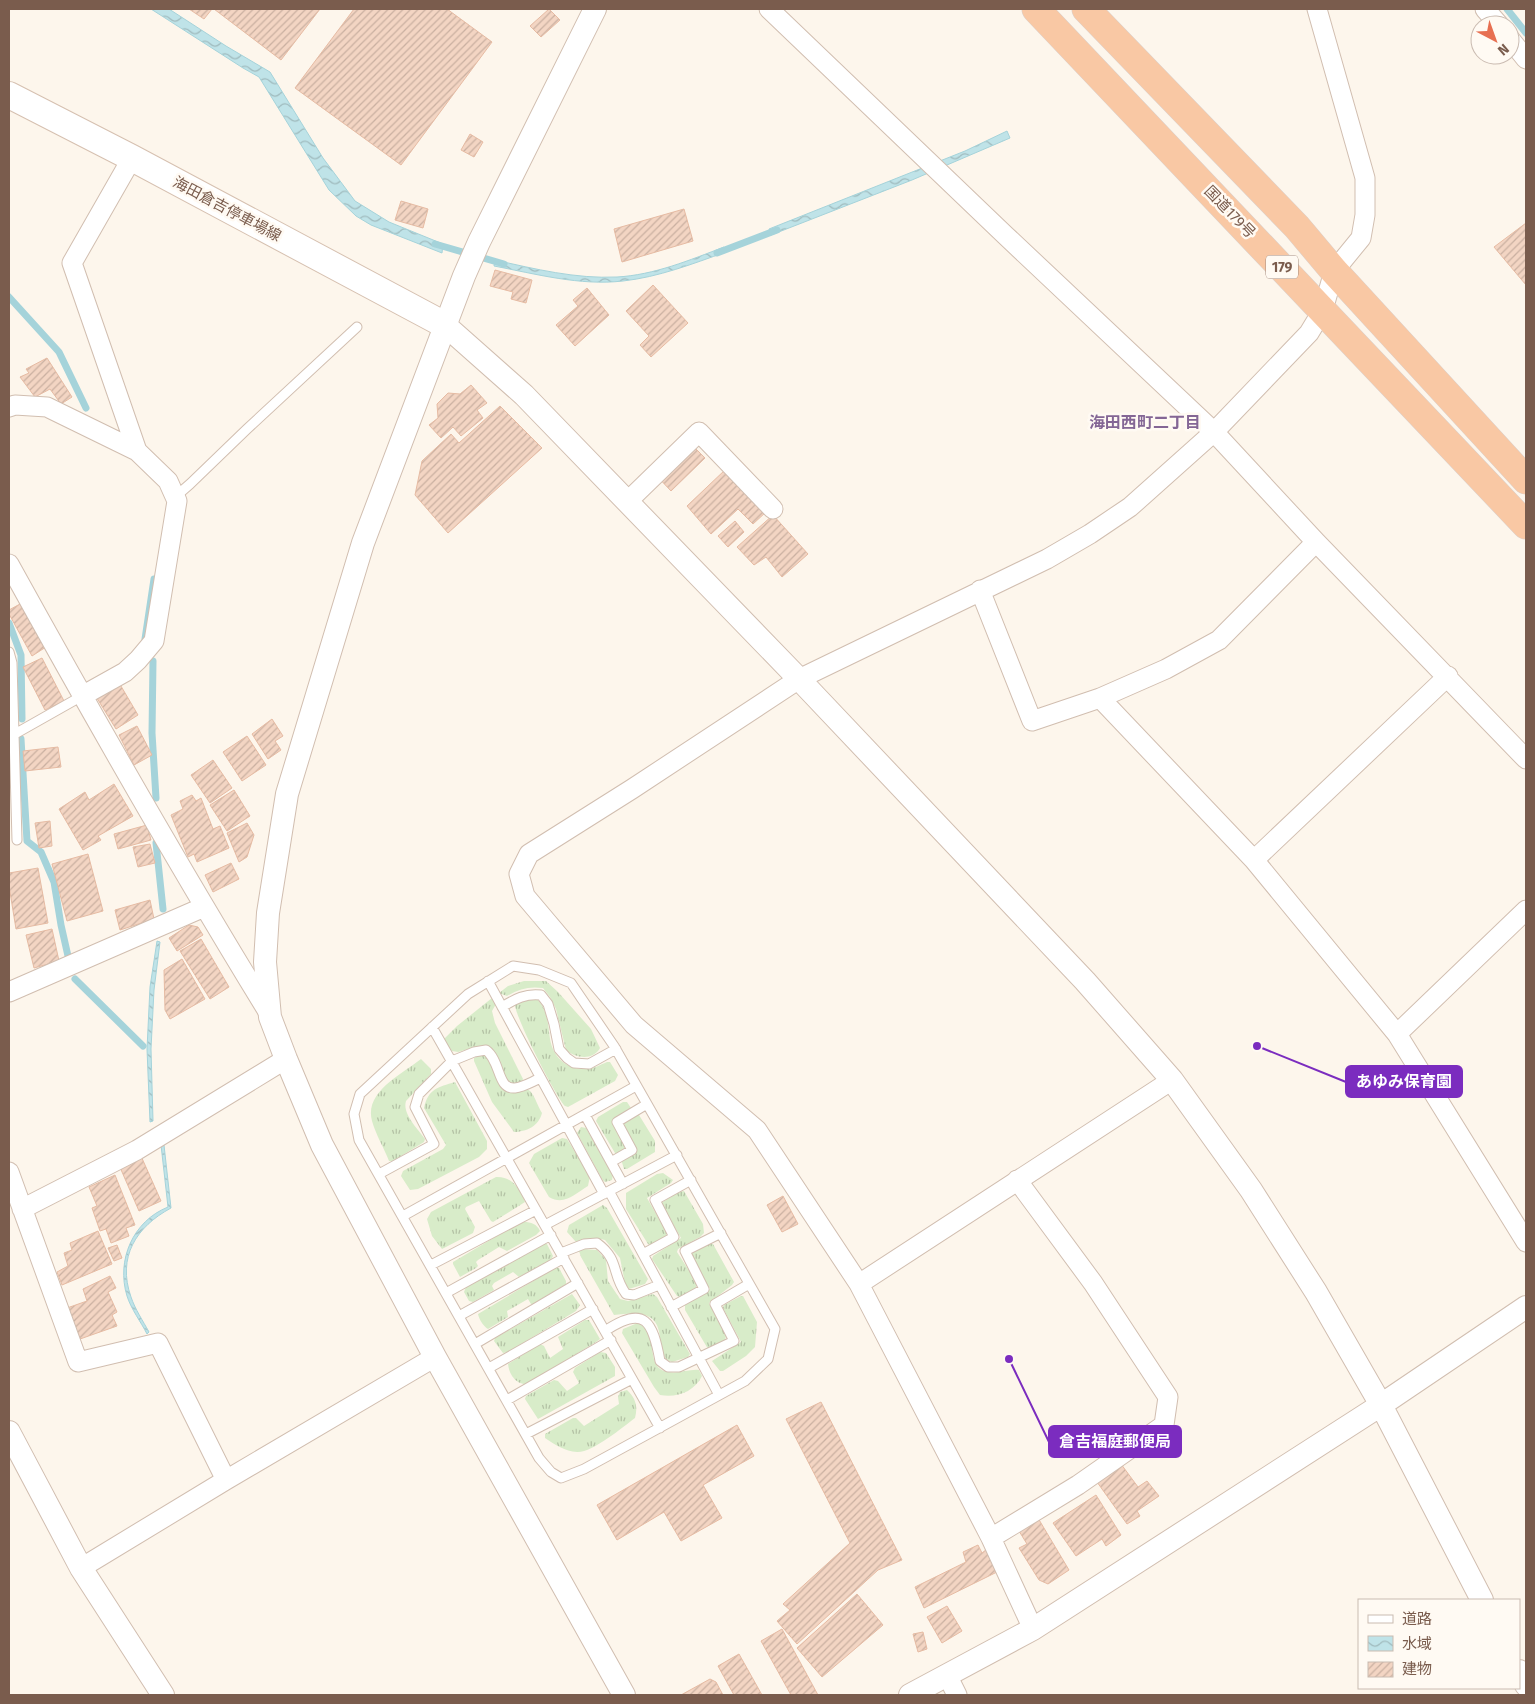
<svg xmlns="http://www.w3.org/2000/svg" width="1535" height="1704" font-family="'Fira Sans','Noto Sans JP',sans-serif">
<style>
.grass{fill:url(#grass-tufts)}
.water{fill:url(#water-waves);stroke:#a5d3da}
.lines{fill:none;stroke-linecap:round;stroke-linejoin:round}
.stream{stroke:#a5d3da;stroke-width:7}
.building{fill:url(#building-hatch);stroke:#e6bba3}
.service-casing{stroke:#d1beb0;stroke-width:11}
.minor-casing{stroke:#d1beb0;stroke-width:21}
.tertiary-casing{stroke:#d1beb0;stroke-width:24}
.secondary-casing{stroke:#d6c0b0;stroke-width:28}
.trunk-casing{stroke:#dad1cd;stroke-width:29}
.service{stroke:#fff;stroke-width:9}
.minor{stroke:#fff;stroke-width:19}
.tertiary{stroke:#fff;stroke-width:22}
.secondary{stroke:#fff;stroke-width:26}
.trunk{stroke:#f9c8a4;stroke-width:28}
.labels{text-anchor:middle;stroke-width:5;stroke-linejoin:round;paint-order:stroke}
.shield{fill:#fffaf3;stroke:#a28b7f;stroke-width:1}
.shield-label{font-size:14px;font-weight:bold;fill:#7a5c4d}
.street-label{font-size:15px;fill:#7a5c4d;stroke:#fffaf3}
.neighbourhood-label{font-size:16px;font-weight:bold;fill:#846695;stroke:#fffaf3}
.leader{fill:none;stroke:#7b2cbf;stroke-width:2}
.callout-dot{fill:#7b2cbf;stroke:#fffaf3;stroke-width:2}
.callout{fill:#7b2cbf;stroke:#7b2cbf;stroke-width:2}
.callout-label{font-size:16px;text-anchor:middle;font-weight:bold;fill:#fff}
</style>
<defs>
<pattern id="grass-tufts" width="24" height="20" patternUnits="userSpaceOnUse" patternTransform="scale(1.25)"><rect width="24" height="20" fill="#d8ecc9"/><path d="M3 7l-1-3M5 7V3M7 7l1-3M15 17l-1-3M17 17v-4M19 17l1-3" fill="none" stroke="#b4c2a5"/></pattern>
<pattern id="water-waves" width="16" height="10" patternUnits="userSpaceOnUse" patternTransform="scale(1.25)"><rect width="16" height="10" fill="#bfe3e8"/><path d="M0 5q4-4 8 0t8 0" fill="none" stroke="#a0bbbe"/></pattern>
<pattern id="building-hatch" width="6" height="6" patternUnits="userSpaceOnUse" patternTransform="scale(1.25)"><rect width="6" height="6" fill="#f3d5c3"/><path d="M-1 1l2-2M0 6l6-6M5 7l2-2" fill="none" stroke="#cab0a1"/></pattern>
</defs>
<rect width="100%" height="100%" fill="#fdf6ec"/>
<path class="grass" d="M524,981H546L558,992L591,1029L600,1048C593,1061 575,1058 566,1050L556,1009L550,997L543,988C529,986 519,989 507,996L499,993L508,986Z
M492,998L496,1004L492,1011L495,1023L523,1079L522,1082L511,1084L504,1079L498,1063L475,1047L458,1052L452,1051L443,1040L457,1026Z
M529,999L538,1000C548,1011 548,1025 550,1039C553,1057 567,1070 585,1069C593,1069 600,1065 607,1062H610L618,1075L615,1081L568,1107L565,1106C556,1097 514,1015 515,1004L519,1001Z
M488,1053L502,1089C510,1092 523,1085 530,1091C535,1096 538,1107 542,1113C539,1126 526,1132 514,1132L492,1102L474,1061V1058L483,1054Z
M421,1059L431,1069V1074L406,1101C402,1114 418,1129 425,1139L424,1142L393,1161H389C384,1148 376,1135 372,1121C364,1092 402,1074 421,1059Z
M455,1082L487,1141V1149L479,1157L418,1189L410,1190L401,1176L403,1171L443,1149L446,1145L424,1108C428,1089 438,1087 455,1082Z
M623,1102H627L631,1108L614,1120L627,1147V1151L619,1157L615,1153L596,1121L598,1117Z
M636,1113L639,1115L655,1141V1152L627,1169H624L621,1159L634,1151L621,1121Z
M581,1127L586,1128L613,1175L612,1180L605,1182L602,1179L577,1133Z
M562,1138L567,1139L590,1176L588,1186C575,1194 564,1206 549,1197L529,1163L534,1154Z
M663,1173L673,1180L671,1183L647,1198L667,1233L666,1236L651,1246L648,1244L626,1209V1193L657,1174Z
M496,1177C511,1176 520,1188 525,1202L493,1222L491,1221L479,1201L466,1207L465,1209L475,1227L473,1233L442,1249L432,1236L427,1219L431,1212Z
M684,1191L703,1224L704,1233L700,1237L678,1249L677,1252L697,1283L696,1288L680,1297L677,1296L652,1259L653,1256L681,1238L661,1203L679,1192Z
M603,1205L607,1208L648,1279L645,1284L629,1289L625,1283L620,1258L605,1240L596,1238L576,1242L567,1232L569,1225Z
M524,1222C531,1222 537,1224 540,1231L536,1235L507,1251L499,1247L478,1260L476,1262L478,1266L476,1268L460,1277L453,1264V1262L514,1226Z
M544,1244H547L553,1256L551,1260L519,1277L513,1272L494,1283L492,1286L494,1290L473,1302L469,1301L464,1292L466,1287Z
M708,1244H713L734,1282L732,1285L709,1303L726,1336L725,1340L708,1349L685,1310V1305L710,1289L692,1257V1253Z
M582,1249L597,1250L606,1260L608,1281L620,1299L628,1301L653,1294L657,1297L690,1354L688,1357L672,1362L667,1360C661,1353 661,1346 660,1338C658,1309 635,1313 614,1315L581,1257L579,1251Z
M555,1268H559L566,1281V1284L533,1304H531L528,1299L507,1311L508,1317L488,1329C483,1326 479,1319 478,1314Z
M572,1294L580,1305L576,1311L508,1352L503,1353L494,1341L495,1338Z
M741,1296H743L757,1322L755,1347L746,1356L723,1371H720L712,1361L741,1342L723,1308L724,1305Z
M585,1320H589L600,1339L596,1342L527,1384C516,1385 509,1374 508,1364L540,1344L544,1346L550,1358L563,1349L558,1337Z
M640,1322C660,1337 644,1368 668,1372C679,1374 689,1369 699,1370L702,1376C694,1392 677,1398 660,1395L654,1387L622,1333L623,1329Z
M600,1352L606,1353L615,1367V1376L538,1419L525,1399L526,1396L554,1380L558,1381L567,1391L579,1383L573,1372L575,1368Z
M627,1390C636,1398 638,1407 635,1418C623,1427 592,1453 577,1452C565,1451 555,1445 545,1438V1434L573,1418H576L584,1426L619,1404L618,1397L620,1392Z"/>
<path class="water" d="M151,9H169L226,46L270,72L323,158L355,201L389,222L443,244L442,253L371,225L356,216L329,190L259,77L243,68Z
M1007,131L1010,138L912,180L771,235L769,229L965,151Z
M724,247L726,252C692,264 659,277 623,281C580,286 536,274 494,266L495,260C535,269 576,279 617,277C654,275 690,260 724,247Z
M157,941L160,942L154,990L151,1049L153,1121L150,1122L147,1049L150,987Z
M161,1145H164L171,1208C136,1227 117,1257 131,1297C135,1309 143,1321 149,1332L147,1334C141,1322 131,1309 127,1296C116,1260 133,1221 168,1207Z"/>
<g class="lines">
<path class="stream" d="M1507,9L1526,33
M435,244L504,264
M717,253L777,230
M9,297L59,352L86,408
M9,623L21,655L22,719
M145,639L154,579
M153,661L152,733L156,798
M21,739L27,841L41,852L54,882L61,925L68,956
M156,843L163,909
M75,979L143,1046"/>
</g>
<path class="building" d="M189,9H212L204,19Z
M214,9H320L281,60Z
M354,9H447L492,42L401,165L295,88Z
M549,9L560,20L541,37L530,26Z
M470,134L483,142L474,157L461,150Z
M401,201L428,209L423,228L395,220Z
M684,209L693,241L622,262L614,229Z
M1526,223V285L1494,247Z
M495,270L532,280L526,303L511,299L513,292L490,286Z
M653,285L688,323L651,357L640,345L649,336L626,311Z
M587,288L609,315L575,346L556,325L578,306L573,300Z
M47,358L72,397L61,404L50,389L35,397L20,377L29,373L26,369Z
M471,385L487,403L477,410L483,418L461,436L453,427L441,438L429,425L438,418L437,404L448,393L460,394Z
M500,406L542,448L448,533L415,495L422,461L451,434L459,443Z
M689,442L705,458L671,491L654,473Z
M726,469L766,512L753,524L738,509L711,534L687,506Z
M773,515L808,554L782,577L766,557L754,565L737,547Z
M735,521L744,532L728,547L718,536Z
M20,604L46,647L32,656L9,614V610Z
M42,658L64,701L45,710L23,667Z
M118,681L138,715L116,729L95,695Z
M272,719L283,736L275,741L281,750L268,759L252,734Z
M137,726L152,755L134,765L119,735Z
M247,736L266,765L242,781L223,752Z
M58,747L61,767L25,771L23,751Z
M213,760L232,788L210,803L191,775Z
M114,784L133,816L98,836L101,840L83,850L59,809L85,792L89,800Z
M234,790L250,816L227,831L210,805Z
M192,795L196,801L201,798L213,829L220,826L229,848L197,862L194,854L188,857L171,815L183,809L180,801Z
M50,821L52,846L39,848L35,823Z
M247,823L254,835L247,857L239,862L227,833Z
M147,825L151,840L118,849L114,834Z
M150,844L155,863L138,867L133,847Z
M88,854L103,911L67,921L52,864Z
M231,863L239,879L213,892L205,875Z
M38,868L48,923L16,929L9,886V873Z
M150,900L154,919L120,930L115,910Z
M189,925L198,927L203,935L177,951L169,938Z
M52,929L59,961L34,968L26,935Z
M201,939L229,987L210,999L180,951Z
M182,959L205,999L170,1019L165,1010L164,970Z
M141,1156L161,1201L139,1211L119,1165Z
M115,1175L135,1225L126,1228L129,1236L111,1243L106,1229L100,1231L92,1208L97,1206L89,1187Z
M783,1196L798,1224L782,1232L767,1205Z
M98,1231L112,1264L62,1285L57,1272L68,1266L64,1253L72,1250L70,1243Z
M117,1245L122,1258L114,1261L108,1248Z
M110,1276L116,1288L108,1292L117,1312L112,1315L117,1326L80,1339L67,1308L87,1301L83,1289Z
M821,1402L902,1560L878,1570L797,1644L777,1621L790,1610L783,1604L850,1543L786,1419Z
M737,1425L754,1456L703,1485L722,1518L681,1541L664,1512L617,1540L597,1505Z
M1121,1464L1138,1487L1147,1481L1159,1496L1137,1511L1140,1516L1127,1524L1097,1482Z
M1096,1495L1121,1535L1106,1546L1102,1539L1076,1556L1053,1523Z
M1038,1518L1069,1570L1048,1584L1039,1580L1019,1548L1027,1544L1019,1531Z
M978,1545L982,1553L987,1549L997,1572L924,1608L915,1587L966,1562L963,1552Z
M857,1594L883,1625L822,1677L797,1648Z
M947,1606L962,1631L942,1643L927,1617Z
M782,1629L818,1695H791L761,1641Z
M923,1632L927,1649L918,1652L913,1634Z
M739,1654L762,1695H734L718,1666Z
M710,1679L716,1682L723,1695H681Z"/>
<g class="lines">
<defs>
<path id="service" d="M175,497L190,484L247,429L357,327
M9,652L12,663L17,840
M13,735L82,696
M513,966L539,970L571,983L614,1046L775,1329L768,1359L745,1381L584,1469L561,1478L551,1472L539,1458L359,1140L354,1114L360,1094L468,994Z
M488,981L604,1194
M502,1007C515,999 526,993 541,995L548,1004L554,1024L559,1049L567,1058L574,1063L589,1064L616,1049
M432,1027L660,1428
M585,1115L623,1184
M611,1162L632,1150L617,1122L647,1104
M379,1174L434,1144L415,1107L419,1094L452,1061L474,1052L486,1050C501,1061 497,1090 515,1088C524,1087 533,1081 541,1078
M609,1191L719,1395
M403,1216L636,1086
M545,1225L677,1155
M561,1253L584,1244L597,1243C620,1260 611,1273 626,1294L634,1295L659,1285
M643,1254L674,1237L655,1200L691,1180
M431,1265L536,1210
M446,1293L551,1235
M671,1307L704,1289L685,1251L721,1233
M459,1316L564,1258
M605,1331C645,1304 653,1322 660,1361L668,1367H679L734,1341L715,1304L749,1284
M475,1344L578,1283
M489,1368L593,1309
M507,1400L611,1340
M526,1434L632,1379"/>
<path id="minor" d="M769,9L1005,235L1214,432L1316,542L1526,759
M1485,9L1499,25
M1510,39L1526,59
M132,158L72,263L137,451
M9,407L15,405L47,407L137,451L168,481L177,501L154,641L138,660L125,672L82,696
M628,501L699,432L773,509
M9,564C93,716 179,867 270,1015
M980,590L1032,721L1100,698L1254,860L1397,1034L1526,1242
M1100,698L1166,669L1219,640L1316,542
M1254,860L1448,676
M9,992L204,907
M1397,1034L1526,910
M9,1172L78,1362L158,1343L226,1480
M22,1209L137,1150L286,1059
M859,1284L1172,1080
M991,1538L1078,1485L1164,1425L1168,1397L1093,1283L1017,1180
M81,1568L226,1480L435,1357
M1033,1629L991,1538L859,1284L757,1130L634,1025L525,896L519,874L529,854L632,789L799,679L1047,559L1090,534L1130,507L1214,432L1309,333L1323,310L1334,271L1361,238L1365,215V178L1317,9
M947,1675L957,1695"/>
<path id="tertiary" d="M595,9L479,242L464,276L363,543L287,794L268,913L265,962L270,1017L286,1059L322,1145L435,1357L624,1695
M445,325L524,395L799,679L1085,981L1172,1080L1251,1190L1316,1292L1381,1405L1482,1600
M9,1432L81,1568L163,1695
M1519,1671L1526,1685
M910,1695L1033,1629L1381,1405L1526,1307"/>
<path id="secondary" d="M9,95L132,158L445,325"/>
<path id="trunk" d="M1036,9L1526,525
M1086,9L1297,227L1334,271L1526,480"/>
</defs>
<use href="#service" class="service-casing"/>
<use href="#minor" class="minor-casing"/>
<use href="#tertiary" class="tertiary-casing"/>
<use href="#secondary" class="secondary-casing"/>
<use href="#trunk" class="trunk-casing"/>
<use href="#service" class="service"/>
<use href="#minor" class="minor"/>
<use href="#tertiary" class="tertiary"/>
<use href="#secondary" class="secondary"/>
<use href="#trunk" class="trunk"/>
</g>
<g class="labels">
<rect class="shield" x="1266" y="255.5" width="32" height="23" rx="4"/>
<g class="shield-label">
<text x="1282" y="272">179</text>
</g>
<g class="street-label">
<text transform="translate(227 209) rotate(28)" y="5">海田倉吉停車場線</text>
<text transform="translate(1230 212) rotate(46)" y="5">国道179号</text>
</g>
<g class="neighbourhood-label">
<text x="1145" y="428">海田西町二丁目</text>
</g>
</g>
<path class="leader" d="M1257 1046L1346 1082M1009 1359L1049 1442"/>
<g class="callout-dot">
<circle cx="1257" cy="1046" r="5"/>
<circle cx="1009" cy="1359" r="5"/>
</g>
<g class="callout">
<rect x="1346" y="1066" width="116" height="31" rx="5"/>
<rect x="1049" y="1426" width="132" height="31" rx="5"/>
</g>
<g class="callout-label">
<text x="1404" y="1087">あゆみ保育園</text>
<text x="1115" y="1447">倉吉福庭郵便局</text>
</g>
<rect width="1535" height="1704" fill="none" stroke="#7a5c4d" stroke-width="20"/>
<rect x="1358" y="1599" width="162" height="90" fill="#fffaf3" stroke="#cabbb1"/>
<rect x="1368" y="1615" width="25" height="8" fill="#ffffff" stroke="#cabbb1"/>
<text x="1402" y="1624" font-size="15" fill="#7a5c4d">道路</text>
<rect x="1368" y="1636" width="25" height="15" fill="url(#water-waves)" stroke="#cabbb1"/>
<text x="1402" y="1649" font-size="15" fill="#7a5c4d">水域</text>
<rect x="1368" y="1662" width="25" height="15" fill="url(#building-hatch)" stroke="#cabbb1"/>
<text x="1402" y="1674" font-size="15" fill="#7a5c4d">建物</text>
<g transform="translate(1495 40) rotate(139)"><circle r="24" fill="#fffaf3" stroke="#cabbb1"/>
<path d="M0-4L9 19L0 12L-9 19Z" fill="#e76f51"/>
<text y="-8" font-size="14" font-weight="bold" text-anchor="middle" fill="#7a5c4d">N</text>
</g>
</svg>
